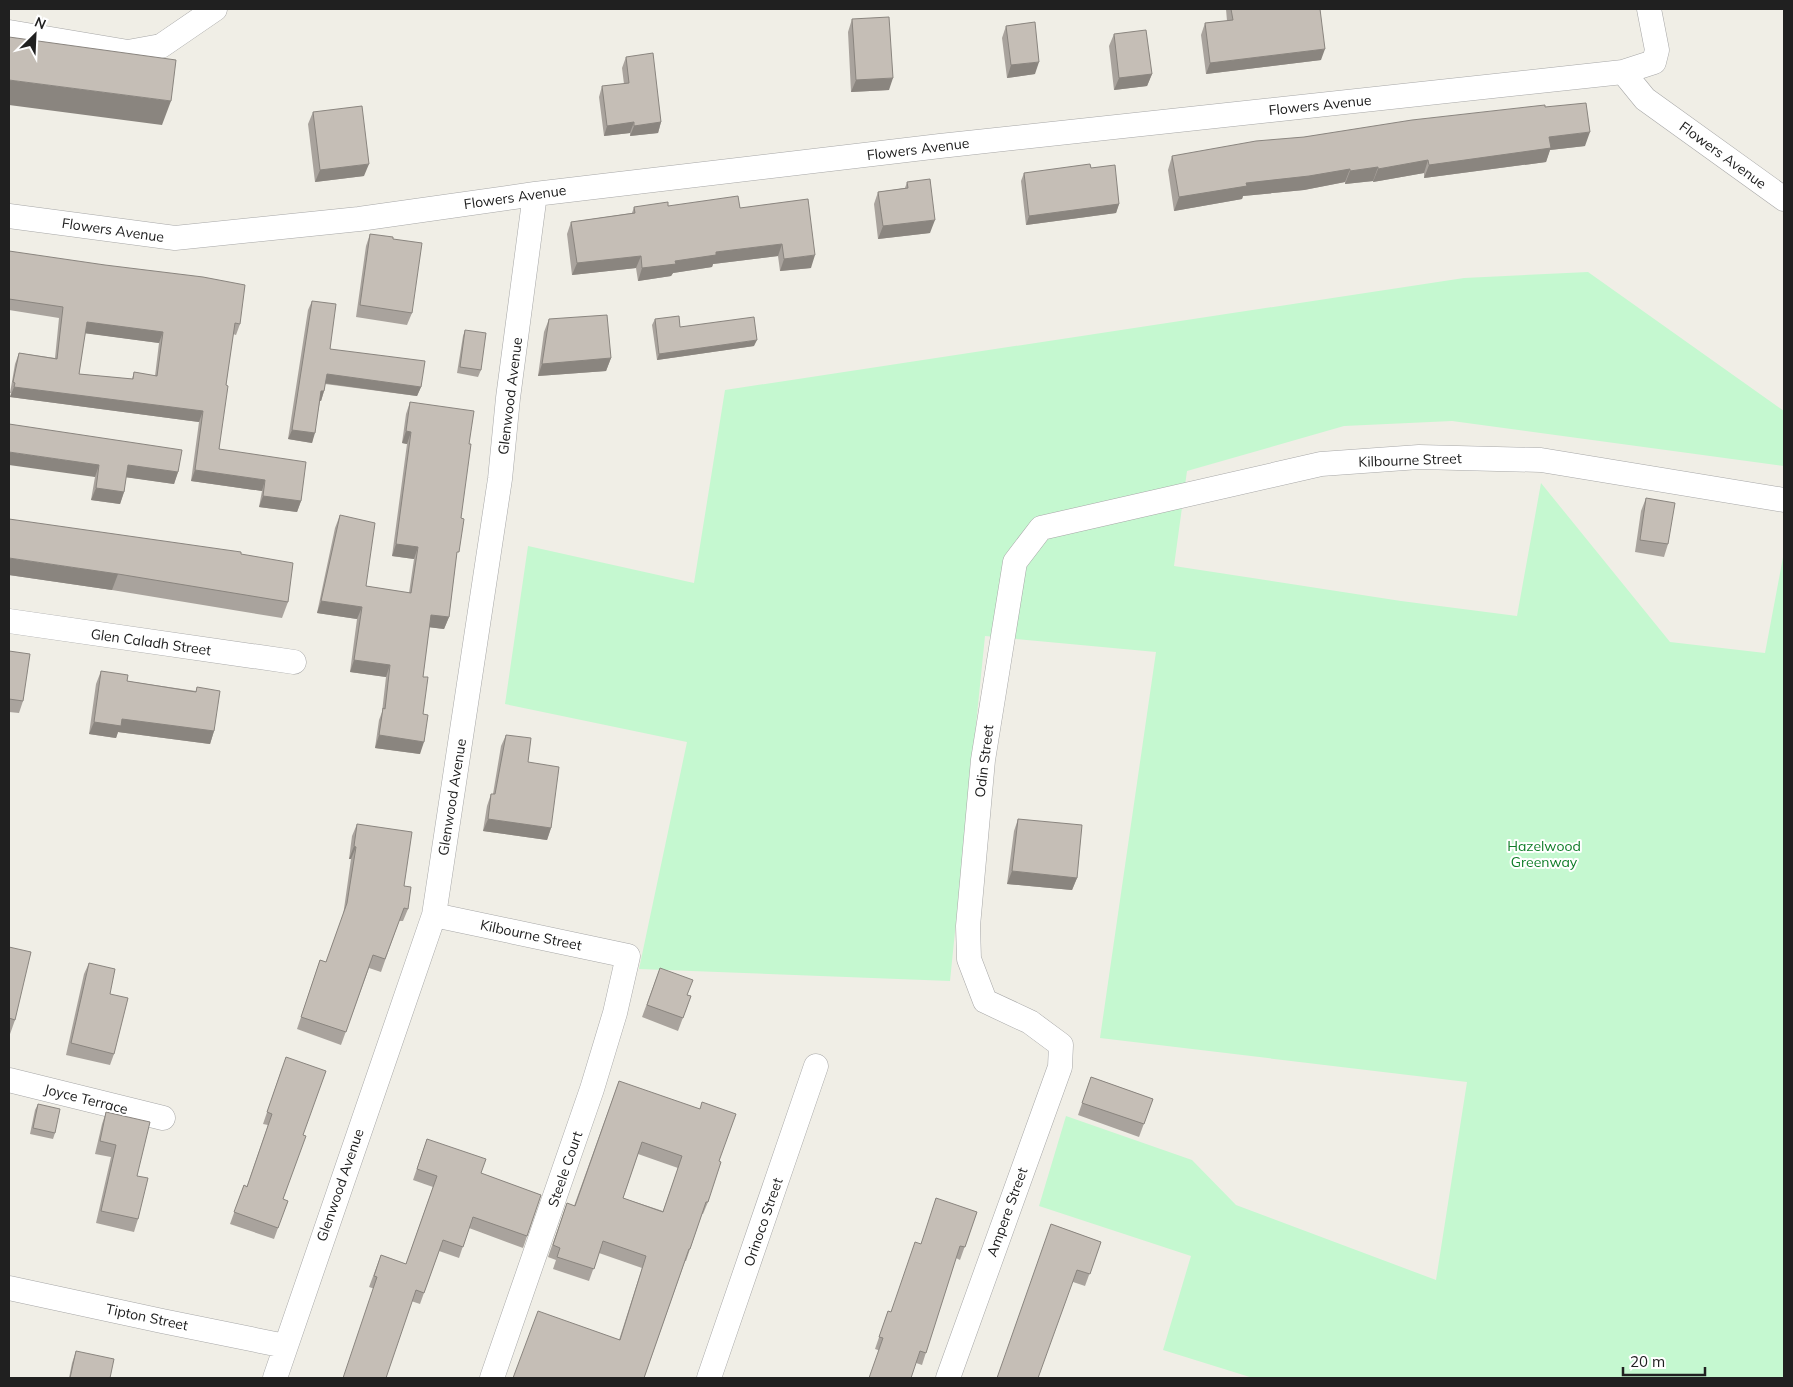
<svg xmlns="http://www.w3.org/2000/svg" width="1793" height="1387" font-family="Mulish,sans-serif">
<style>
.park{fill:#c5f8d0}
.lines{fill:none;stroke-linecap:round;stroke-linejoin:round}
.minor-casing{stroke:#a7a7a7;stroke-width:25}
.minor{stroke:#fff;stroke-width:24}
.wall{fill:#a9a39d;fill-rule:evenodd}
.shaded-wall{fill:#8a857f}
.building{fill:#c5beb6;stroke:#8a857f;fill-rule:evenodd}
.labels{text-anchor:middle;stroke-width:4;stroke-linejoin:round;paint-order:stroke}
.street-label{font-size:14px;fill:#202020;stroke:#fff}
.park-label{font-size:14px;fill:#0e7d27;stroke:#fff}
</style>
<rect width="100%" height="100%" fill="#f0eee6"/>
<path class="park" d="M1588,272L1784,411V466L1452,421L1344,426L1187,471L1174,566L1401,601L1517,616L1541,483L1670,642L1765,653L1784,552V1378H1253L1163,1350L1191,1256L1039,1206L1066,1116L1192,1160L1236,1205L1436,1280L1467,1082L1100,1038L1156,652L985,636L950,981L639,969L687,742L505,704L528,546L694,583L725,390L1464,278Z"/>
<g class="lines">
<defs>
<path id="minor" d="M9,32L128,52L161,46L215,9
M1623,72L1654,62L1657,50L1649,9
M9,216L175,238L359,219L535,194L940,146L1623,72L1645,99L1784,199
M9,621L294,662
M434,915L628,956L615,1013L592,1089L492,1378
M9,1080L163,1118
M9,1288L162,1321L285,1346
M275,1378L434,915L500,479L508,398L535,194
M709,1378L816,1066
M948,1378L1060,1067L1061,1045L1030,1022L985,1001L969,959L968,926L983,760L1015,562L1041,528L1321,464L1419,457L1541,460L1784,500"/>
</defs>
<use href="#minor" class="minor-casing"/>
<use href="#minor" class="minor"/>
</g>
<path class="wall" d="M1226,9H1320L1321,60L1206,74L1201,35L1205,23L1227,21Z
M852,19L889,90L851,92L848,32Z
M1006,26L1035,74L1007,78L1002,38Z
M1114,34L1152,74L1147,86L1114,90L1109,46Z
M626,57L661,122L658,133L630,136V133L604,136L599,97L602,86L624,84L622,68Z
M1545,107L1585,146L1550,150L1546,162L1424,178V173L1373,182V181L1345,184V182L1304,190L1243,196L1242,199L1174,211L1168,170L1172,156L1304,137Z
M313,112L364,176L315,182L308,124Z
M1091,168L1119,204L1116,213L1026,225L1021,181L1024,173Z
M907,182L930,233L878,239L874,204L878,192L905,188Z
M668,206L740,208L811,268L780,271L778,256L713,264L712,267L673,273L671,276L638,281L636,268L572,275L567,234L571,222L632,213L634,207Z
M370,234L393,239L412,313L407,325L356,317L366,246Z
M9,251L240,324L236,335L233,334L226,385L219,449L301,501L297,512L259,507L262,491L191,481L199,422L10,397L11,393H10L15,364L19,353L55,358L59,318L9,310ZM85,333L159,343L155,376L134,372L132,379L79,374Z
M312,301L330,349L421,387L417,396L325,384L324,391L321,401H320L312,443L288,439L308,310Z
M549,319L611,358L606,371L538,376L544,332Z
M655,319L680,327L754,346L657,360L652,325Z
M465,330L481,370L478,377L457,373L463,336Z
M410,402L469,444L456,559L449,617L444,629L429,627L423,677V714L420,754L375,748L379,720L382,712L386,677L350,672L357,619L317,613L335,528L340,515L366,586L409,593L414,559L392,556L407,444L402,443L406,414Z
M9,424L178,472L174,484L126,477L124,492L120,504L91,500L95,477Z
M1646,498L1668,544L1664,557L1635,552L1641,511Z
M241,554L288,602L282,618L112,590L9,575Z
M9,651L23,701L19,713L9,712Z
M101,671L127,681L196,691L197,687L214,731L210,744L118,732L116,738L89,734L96,684Z
M506,735L551,828L547,840L483,831L487,806L491,794H493L501,746Z
M1018,819L1077,878L1072,890L1007,884L1014,831Z
M357,824L404,886L408,909L403,921H399L381,972L369,968L341,1045L297,1029L320,960L326,962L343,916L351,859H349L352,836Z
M9,947L15,1020L9,1037Z
M89,963L110,994L114,1054L110,1065L66,1055L84,974Z
M660,968L687,995L691,996L678,1031L642,1017Z
M282,1068L303,1135L283,1199L278,1228L274,1239L230,1224L244,1185L247,1186L268,1125L263,1124Z
M1091,1077L1153,1099L1139,1137L1078,1115Z
M619,1081L719,1161L708,1202L703,1214H702L686,1261H685L644,1378L619,1340L642,1268L599,1253L589,1281L553,1269L556,1260L548,1257L567,1203L574,1206ZM638,1154L678,1168L663,1211L623,1198Z
M38,1104L55,1133L53,1139L30,1134L35,1110Z
M106,1112L137,1176L138,1219L134,1232L96,1223L111,1157L95,1154L102,1124Z
M427,1139L481,1173L541,1195L523,1248L469,1228L459,1258L439,1251L420,1304L369,1287L381,1255L406,1264L433,1187L413,1180Z
M977,1212L960,1260L956,1258L922,1365L875,1349L888,1311L891,1312L921,1244Z
M1051,1224L1101,1242L1085,1286L1073,1282Z
M76,1351L110,1378H69L72,1363Z"/>
<path class="shaded-wall" d="M1325,49L1321,60L1206,74L1210,63Z
M1039,62L1035,74L1007,78L1011,65Z
M1152,74L1147,86L1114,90L1119,78Z
M893,78L889,90L851,92L856,80Z
M9,80L171,101L162,125L9,105Z
M634,122L630,133L604,136L607,126Z
M661,122L658,133L630,136L634,126Z
M1590,132L1585,146L1550,150L1546,162L1424,178L1429,165L1549,137Z
M1428,160L1424,173L1373,182L1378,169Z
M369,164L364,176L315,182L320,170Z
M1378,167L1373,181L1345,184L1350,171Z
M1350,169L1345,182L1304,190L1243,196L1242,199L1174,211L1179,197L1246,183Z
M1119,204L1116,213L1026,225L1029,216Z
M935,220L930,233L878,239L883,226Z
M782,244L778,256L713,264L712,267L673,273L671,276L638,281L642,268L716,252Z
M815,255L811,268L780,271L784,259Z
M641,256L636,268L572,275L577,263Z
M87,322L163,332L159,343L83,333Z
M757,340L754,346L657,360L659,354Z
M611,358L606,371L538,376L542,364Z
M327,374L421,387L417,396L323,383Z
M14,387L203,411L199,422L10,397Z
M321,391H324L321,401L318,400Z
M292,430L315,433L312,443L288,439Z
M406,431L411,432L407,444L402,443Z
M9,452L99,465L95,477L9,465Z
M128,465L178,472L174,484L124,477Z
M195,470L265,480L262,491L191,481Z
M96,488L124,492L120,504L91,500Z
M263,496L301,501L297,512L259,507Z
M396,544L418,547L414,559L392,556Z
M9,558L118,574L112,590L9,575Z
M321,601L362,607L357,619L317,613Z
M431,615L449,617L444,629L427,627Z
M354,660L390,665L386,677L350,672Z
M122,719L214,731L210,744L118,732L116,738L89,734L94,722Z
M379,735L424,742L420,754L375,748Z
M488,819L551,828L547,840L483,831Z
M354,846L356,847L351,859H349Z
M1012,871L1077,878L1072,890L1007,884Z"/>
<path class="building" d="M1231,9H1320L1325,49L1210,63L1205,23L1233,20Z
M889,17L893,78L856,80L852,19Z
M1035,22L1039,62L1011,65L1006,26Z
M1146,30L1152,74L1119,78L1114,34Z
M9,37L176,60L171,101L9,80Z
M653,53L661,122L634,126V122L607,126L602,86L629,83L626,57Z
M1586,103L1590,132L1549,137L1551,148L1429,165L1428,160L1378,169V167L1350,171V169L1309,176L1246,183L1247,186L1179,197L1172,156L1256,141L1304,137L1412,120L1545,105V107Z
M362,106L369,164L320,170L313,112Z
M1090,164L1091,168L1115,165L1119,204L1029,216L1024,173Z
M930,179L935,220L883,226L878,192L908,188L907,182Z
M738,196L740,208L808,199L815,255L784,259L782,244L716,252V255L675,261L676,264L642,268L641,256L577,263L571,222L635,213L634,207L668,202V206Z
M370,234L393,237V239L422,243L412,313L360,305Z
M9,251L105,265L203,277L245,285L240,324L235,323L226,385L228,386L219,449L306,462L301,501L263,496L265,480L195,470L203,411L14,387L15,383L13,382L19,353L57,359L63,307L9,299ZM87,322L163,332L157,376L134,372L133,379L79,374Z
M312,301L336,304L330,349L425,361L421,387L327,374L324,391H321L315,433L292,430Z
M607,315L611,358L542,364L549,319Z
M679,316L680,327L754,317L757,340L659,354L655,319Z
M465,330L486,333L481,370L460,367Z
M410,402L474,411L469,444H471L461,518L464,519L459,552H457L449,617L431,615L423,677H428L423,714L428,715L424,742L379,735L383,708L385,709L390,665L354,660L362,607L321,601L340,515L375,523L366,586L411,593L418,547L396,544L411,432L406,431Z
M9,424L182,450L178,472L128,465L124,492L96,488L99,465L9,452Z
M1646,498L1675,503L1668,544L1640,540Z
M9,519L241,552V554L293,563L288,602L118,574L9,558Z
M9,651L30,654L23,701L9,699Z
M101,671L128,675L127,681L196,692L197,687L220,691L214,731L122,719L121,726L94,722Z
M506,735L531,738L528,762L559,767L551,828L488,819L491,794H495Z
M1018,819L1082,825L1077,878L1012,871Z
M357,824L412,832L404,886L411,887L408,909L404,908L385,959L373,955L346,1032L301,1017L320,960L326,962L347,903L356,847L354,846Z
M9,947L31,952L15,1020L9,1018Z
M89,963L115,969L110,994L128,998L114,1054L71,1043Z
M660,968L693,980L687,995L691,996L683,1018L647,1005Z
M286,1057L326,1071L303,1135L306,1136L283,1199L288,1201L278,1228L234,1212L244,1185L247,1187L272,1114L267,1112Z
M1091,1077L1153,1099L1144,1124L1082,1103Z
M619,1081L700,1109L702,1102L736,1114L719,1161L721,1162L708,1202H706L690,1249H689L644,1378H513L538,1311L620,1340L646,1256L603,1241L594,1269L557,1257L560,1248L553,1245L567,1203L575,1206ZM642,1142L682,1156L663,1212L623,1198Z
M38,1104L60,1109L55,1133L33,1128Z
M106,1112L150,1122L137,1176L148,1178L138,1219L101,1211L116,1145L100,1141Z
M427,1139L486,1159L481,1173L541,1195L527,1236L473,1217L463,1247L443,1240L424,1293L416,1290L386,1378H343L377,1277L374,1276L381,1255L406,1264L437,1176L417,1169Z
M936,1198L977,1212L965,1247L960,1246L926,1353L920,1351L911,1378H869L883,1338L879,1337L888,1311L891,1312L915,1242L921,1244Z
M1051,1224L1101,1242L1090,1274L1077,1270L1038,1378H997Z
M76,1351L114,1359L110,1378H70Z"/>
<g class="labels">
<g class="street-label">
<text transform="translate(1320 105) rotate(-6)" y="5">Flowers Avenue</text>
<text transform="translate(918 149) rotate(-7)" y="5">Flowers Avenue</text>
<text transform="translate(1723 155) rotate(36)" y="5">Flowers Avenue</text>
<text transform="translate(515 197) rotate(-8)" y="5">Flowers Avenue</text>
<text transform="translate(113 230) rotate(8)" y="5">Flowers Avenue</text>
<text transform="translate(510 396) rotate(-83)" y="5">Glenwood Avenue</text>
<text transform="translate(1410 460) rotate(-2)" y="5">Kilbourne Street</text>
<text transform="translate(151 642) rotate(8)" y="5">Glen Caladh Street</text>
<text transform="translate(984 761) rotate(-83)" y="5">Odin Street</text>
<text transform="translate(452 797) rotate(-81)" y="5">Glenwood Avenue</text>
<text transform="translate(531 935) rotate(12)" y="5">Kilbourne Street</text>
<text transform="translate(86 1099) rotate(14)" y="5">Joyce Terrace</text>
<text transform="translate(565 1169) rotate(-71)" y="5">Steele Court</text>
<text transform="translate(340 1185) rotate(-71)" y="5">Glenwood Avenue</text>
<text transform="translate(1007 1212) rotate(-70)" y="5">Ampere Street</text>
<text transform="translate(763 1222) rotate(-71)" y="5">Orinoco Street</text>
<text transform="translate(147 1317) rotate(12)" y="5">Tipton Street</text>
</g>
<g class="park-label">
<text x="1544" y="851">Hazelwood<tspan x="1544" dy="16">Greenway</tspan></text>
</g>
</g>
<rect width="1793" height="1387" fill="none" stroke="#202020" stroke-width="20"/>
<g transform="translate(35 35) rotate(24)" stroke="#ffffff" stroke-width="4" paint-order="stroke">
<path d="M0-4L9 19L0 12L-9 19Z" fill="#202020"/>
<text y="-8" font-size="14" font-weight="bold" text-anchor="middle" fill="#202020">N</text>
</g>
<path d="M1623 1367v8h82v-8" fill="none" stroke="#202020" stroke-width="2.5"/>
<text x="1630" y="1367" font-size="15" fill="#202020" stroke="#ffffff" stroke-width="4" paint-order="stroke">20 m</text>
</svg>
